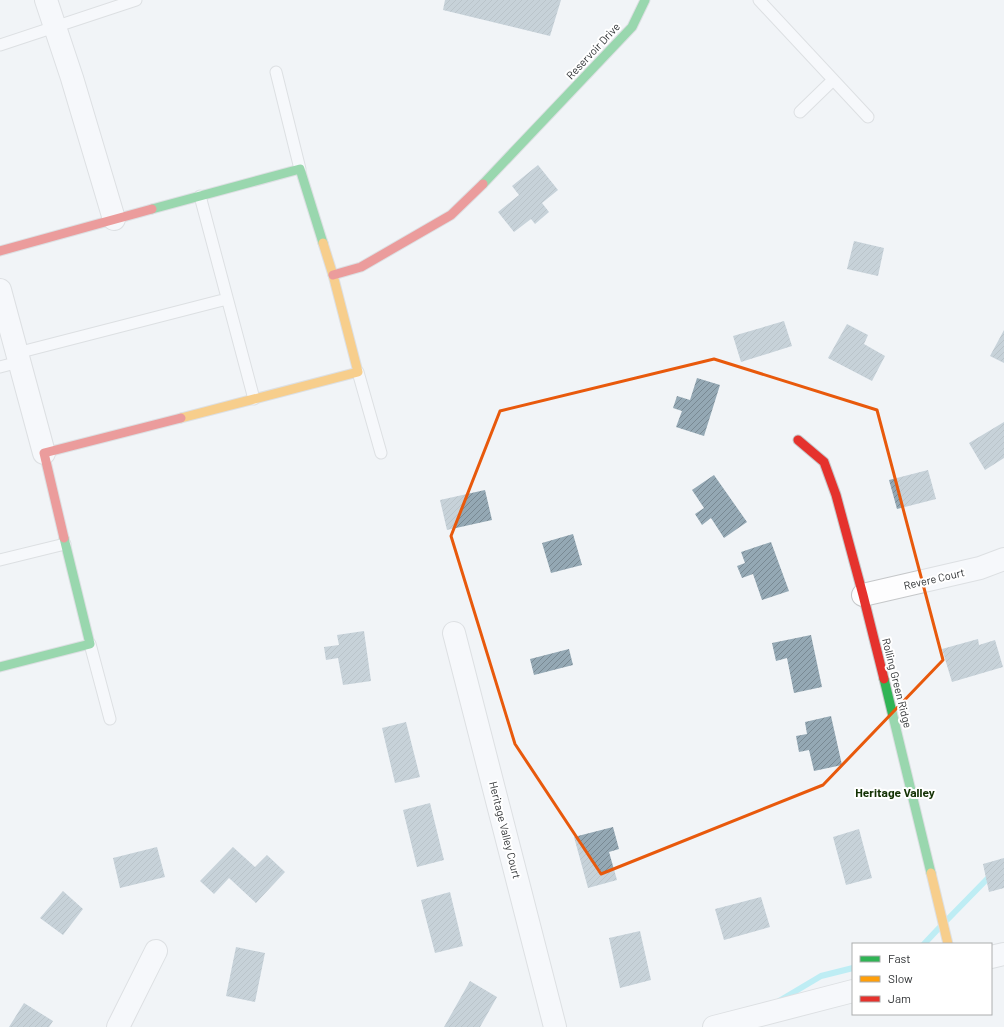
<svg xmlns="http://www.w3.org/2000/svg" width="1004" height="1027" font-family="Barlow,sans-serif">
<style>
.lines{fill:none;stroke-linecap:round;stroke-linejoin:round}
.stream{stroke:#81e5f0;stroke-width:6}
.building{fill:url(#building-hatch)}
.lane-casing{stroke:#c5c7c9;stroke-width:13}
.street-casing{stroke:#c5c7c9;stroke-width:24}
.fast-casing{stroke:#c5c7c9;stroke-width:11}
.slow-casing{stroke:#c5c7c9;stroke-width:11}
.jam-casing{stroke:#c5c7c9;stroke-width:11}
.lane{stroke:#fdfdfe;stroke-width:11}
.street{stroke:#fdfdfe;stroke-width:22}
.fast{stroke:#30b455;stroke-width:9}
.slow{stroke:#ff9f0a;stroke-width:9}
.jam{stroke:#e5322d;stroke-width:9}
.marked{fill:none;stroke:#e8590c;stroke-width:3;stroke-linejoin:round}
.labels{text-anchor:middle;stroke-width:4;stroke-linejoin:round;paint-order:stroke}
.street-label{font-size:11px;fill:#2f3234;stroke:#fff}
.neighbourhood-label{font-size:12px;font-weight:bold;fill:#143204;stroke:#fff}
</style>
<defs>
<pattern id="building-hatch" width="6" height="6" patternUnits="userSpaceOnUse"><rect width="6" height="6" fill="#94a8b4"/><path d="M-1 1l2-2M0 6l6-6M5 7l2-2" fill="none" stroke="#798993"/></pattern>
</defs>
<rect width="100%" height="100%" fill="#f1f4f7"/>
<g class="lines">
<path class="stream" d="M947,920L991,875
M924,944L939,928
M779,1001L821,976L853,968"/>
</g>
<path class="building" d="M445,0H561L550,36L443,10Z
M538,165L558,190L542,203L549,212L535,224L531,219L514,232L498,212L519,195L512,186Z
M854,241L884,248L878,276L847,269Z
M784,321L792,346L741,362L733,336Z
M847,324L868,335L864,344L885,356L872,381L828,358Z
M1004,330V363L990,356Z
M697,378L720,385L704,436L676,427L682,411L673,408L677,396L690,400Z
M1004,422V458L985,470L969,443Z
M928,470L936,499L897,509L889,480Z
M714,475L747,522L724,538L711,518L702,525L695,514L704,508L692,490Z
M485,490L492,520L447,530L440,500Z
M573,534L582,565L551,573L542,543Z
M771,542L789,591L762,600L753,574L742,578L737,566L745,563L741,552Z
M364,631L371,681L343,685L338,658L326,660L324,647L339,645L337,635Z
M811,635L822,687L794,693L787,658L776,661L772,643Z
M978,639L979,645L995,640L1003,667L952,682L942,649Z
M569,649L573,665L534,675L530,659Z
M831,716L842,765L814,771L809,750L799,752L796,736L807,734L805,722Z
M406,722L420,777L395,783L382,728Z
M430,803L444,860L417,867L403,810Z
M613,827L619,849L609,852L617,880L588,888L574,837Z
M859,829L872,878L846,885L833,837Z
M157,847L165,877L120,888L113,858Z
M233,847L255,867L267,855L285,872L256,903L229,878L214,894L200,881Z
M1004,858V888L989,892L983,864Z
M63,891L83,909L63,935L40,918Z
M450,892L463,946L435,953L421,900Z
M761,897L770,927L724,940L715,909Z
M640,931L651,980L620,988L609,938Z
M236,947L265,953L255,1002L226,996Z
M470,981L497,997L480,1027H444Z
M24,1003L53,1021L49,1027H9Z"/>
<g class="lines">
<defs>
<path id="lane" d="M759,0L868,117
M0,45L136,0
M276,72L300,169
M800,112L833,80
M200,196L254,399
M17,353L227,299
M0,367L19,362
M358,372L381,453
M0,560L65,544
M90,644L110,719"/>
<path id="street" d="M46,0L72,78L114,219
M0,290L44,453
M863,595L980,568L1004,559
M454,633L555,1027
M991,957L1004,954
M118,1027L156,951
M714,1027L853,991"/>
<path id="fast" d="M483,184L632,27L645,0
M152,209L300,169L323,243
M0,667L90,644L64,538
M884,679L931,873"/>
<path id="slow" d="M181,418L358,372L333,275L323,243
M931,873L948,944"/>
<path id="jam" d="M0,251L152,209
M333,275L361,267L451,215L483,184
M798,440L824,462L836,495L863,595L884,679
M64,538L44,453L181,418"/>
</defs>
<use href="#lane" class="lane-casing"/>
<use href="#street" class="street-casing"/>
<use href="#fast" class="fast-casing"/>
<use href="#slow" class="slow-casing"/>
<use href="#jam" class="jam-casing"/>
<use href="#lane" class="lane"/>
<use href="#street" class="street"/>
<use href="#fast" class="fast"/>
<use href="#slow" class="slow"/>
<use href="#jam" class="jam"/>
</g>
<path d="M0 0H1004V1027H0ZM714,359L877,410L943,660L823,785L601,874L515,744L451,536L500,411Z" fill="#f1f4f7" fill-opacity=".55" fill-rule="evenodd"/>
<path class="marked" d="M714,359L877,410L943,660L823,785L601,874L515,744L451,536L500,411Z"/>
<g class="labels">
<g class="street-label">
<text transform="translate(593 51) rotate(-47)" y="4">Reservoir Drive</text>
<text transform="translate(934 579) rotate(-13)" y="4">Revere Court</text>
<text transform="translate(897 683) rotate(76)" y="4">Rolling Green Ridge</text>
<text transform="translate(505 830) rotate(76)" y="4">Heritage Valley Court</text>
</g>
<g class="neighbourhood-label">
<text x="895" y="797">Heritage Valley</text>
</g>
</g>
<rect x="852" y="943" width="140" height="72" fill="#ffffff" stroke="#acadae"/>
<rect x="860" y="956" width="20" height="6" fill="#30b455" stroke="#acadae"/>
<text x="888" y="963" font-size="12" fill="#2f3234">Fast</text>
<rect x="860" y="976" width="20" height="6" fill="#ff9f0a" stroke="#acadae"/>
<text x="888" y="983" font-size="12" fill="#2f3234">Slow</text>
<rect x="860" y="996" width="20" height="6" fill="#e5322d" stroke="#acadae"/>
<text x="888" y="1003" font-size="12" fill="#2f3234">Jam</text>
</svg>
